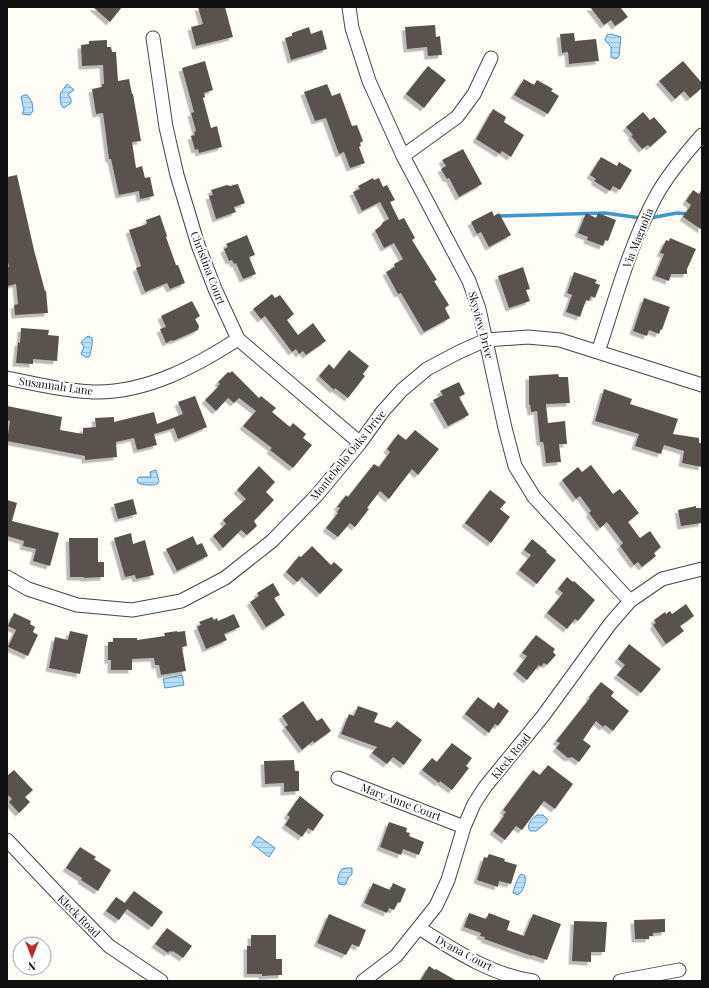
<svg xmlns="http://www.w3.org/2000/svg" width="709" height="988" font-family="'Playfair Display',serif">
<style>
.water{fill:url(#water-rules);stroke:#3f96cf}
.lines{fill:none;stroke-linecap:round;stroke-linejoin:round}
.stream{stroke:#3f96cf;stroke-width:3.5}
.building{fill:#5a524d;filter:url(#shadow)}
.street-casing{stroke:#444;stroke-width:15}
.street{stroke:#fff;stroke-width:13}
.labels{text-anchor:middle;stroke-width:4;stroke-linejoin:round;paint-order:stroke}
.street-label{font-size:11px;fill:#111;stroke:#fff}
</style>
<defs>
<pattern id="water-rules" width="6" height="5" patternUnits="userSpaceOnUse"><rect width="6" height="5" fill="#b9e0f7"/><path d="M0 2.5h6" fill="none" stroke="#9ebfd3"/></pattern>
<filter id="shadow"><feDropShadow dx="-3.5" dy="3.5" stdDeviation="0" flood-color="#0004"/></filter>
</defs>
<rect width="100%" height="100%" fill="#fffdf5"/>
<path class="water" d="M611,34L621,37L619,56L616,59L611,57V47L605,40L607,35Z
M67,84L74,90L68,94L71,99V103L64,108L61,105L60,94Z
M24,95H27L32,102L33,111L30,115L22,114L24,110L21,97Z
M88,336L92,338C93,343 91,353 89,357H85L81,354L84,347L81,342Z
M156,470L159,481L157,484C154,486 141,485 138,483L137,479L139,477H151L150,472Z
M182,675L184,685L165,688L163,679Z
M537,815H543L547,819V822L536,831H530C526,825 531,819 537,815Z
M258,836L275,848L269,857L252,844Z
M347,868H352V874L348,878L346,884L344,885L339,884C336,879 339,873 342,869Z
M522,874L525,876C526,883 524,890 518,895L513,893C514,887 517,880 520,875Z"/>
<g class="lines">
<path class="stream" d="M497,216L605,213L641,218
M650,218L677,213L689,214"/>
</g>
<path class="building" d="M93,7H122L110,22Z
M198,7H225L233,37L196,46L191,27L203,24Z
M590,7H620L628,17L615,26L611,20L604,25Z
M435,25L436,37L440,36L442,55L428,56L427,47L407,49L405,27Z
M309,27L311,34L322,30L327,49L291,60L285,38L292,36V33Z
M574,33L575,41L596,39L599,61L569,64L568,52L562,53L560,34Z
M107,40V47H111L112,52H116L118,81L129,79L132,94H133L141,141L132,142L136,168L142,166L145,178L150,177L154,196L140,199L139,191L119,195L111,159H109L103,113L96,114L92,89L102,87V84H104L103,65L82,66L81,45L89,44V41Z
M205,61L213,90L204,93L205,97L203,98L211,128L217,126L222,147L199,153L198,149L195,150L191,136L195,135L194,132L196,131L191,113L194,112L182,68Z
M683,61L702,83V88L690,98L684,91L675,99L659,81Z
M428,66L446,80L424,108L406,94Z
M524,79L534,85L537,80L553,89L551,91L559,96L548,114L514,95Z
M327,84L332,96L340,93L352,126L357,125L363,141L360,143L361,146L359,147L365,163L350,168L344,152L339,154L326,118L315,121L304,92Z
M493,109L506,117L504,122L524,135L511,157L502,151L500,154L476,139Z
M643,112L650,120L654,117L667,132L650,147L648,145L642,149L631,136L633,135L626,127Z
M463,149L482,184L459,197L449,178L447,179L441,169L446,166L442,160Z
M601,157L617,166L619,162L632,170L620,190L613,186L610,191L594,181L596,179L590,175Z
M17,175L34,250L45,291H46L48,313L15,315L14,305L18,304L16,284L8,286L7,281V267H9L7,258V177Z
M373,178L374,180L379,178L383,187L387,185L395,200L390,202L399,220L404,218L415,238L412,240L437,280L434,281L449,305L445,308L450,318L424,332L401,293L398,294L386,272L395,267L394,264L403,259L394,243L384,248L375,230L381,226L383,222L389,219L380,202L362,211L353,192L360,189L358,186Z
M238,184L245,203L234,207L236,212L216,219L209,196L213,195L211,190L227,185L230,186Z
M702,189V230L683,217L691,205L686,201L693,190L699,194Z
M492,211L494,216L499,213L511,235L489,247L481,232L477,234L471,222Z
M586,213L596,218L598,213L616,220L608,241L605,240L603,246L587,240L588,237L578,233Z
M160,215L167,236L166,237L176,265H178L185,283L170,289L167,283L145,292L136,268L141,266L129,230L147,224L146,220Z
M247,235L255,255L249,257L256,274L243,279L236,263L234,264L232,260L229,261L224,249L228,247L226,244Z
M670,238L696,249L687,269V274H671L669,281L655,276L664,254L660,253L666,240L669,241Z
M523,267L530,289L526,290L530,301L509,308L498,276Z
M574,272L597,280L595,283L600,285L595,298L591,296L589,301L586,300L580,317L566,312L572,295L567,293Z
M272,294L275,298L280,295L294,314L287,320L298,335L313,323L326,341L306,355L303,351L299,354L296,349L292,352L265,316L261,319L253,309Z
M644,298L670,307L662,330L661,329L659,334L649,330L647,336L633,331Z
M192,301L200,316L195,319L199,326L198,330L173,341L172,340L166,343L160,329L166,327L161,316Z
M21,328L49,330L48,335L59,336L57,361L33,359V364L16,363L18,342L20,343Z
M349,350L369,366L363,374L365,376L348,398L335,388L334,390L319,376L329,364L334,369Z
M232,371L259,398L261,396L276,408L272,412L290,427L293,423L306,434L303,438L312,445L293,468L270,450L272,448L243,426L256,411L239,398L234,403L228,398L216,411L205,400L218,387H217L220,384L218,382L228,372L230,373Z
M558,374L559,377H568L570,403L546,404L548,423L565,421L567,444H559L561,462L546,463L544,446L543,442H540L537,411L531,412L530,404L529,405V376Z
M459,382L465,394L459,397L469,415L448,426L433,400L443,395L440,391Z
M604,389L632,399L630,404L678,419L673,434L699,438V443H702V467L682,463L684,451L664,445L661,454L635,446L639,434L595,421Z
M195,396L207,427L178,439L174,428L154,434L157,445L137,450L134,438L116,442L117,457L85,460V456L7,441L10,421L7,420V406L62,417L60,430L83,434V428L96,427L95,418L114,417V422L154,412L157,424L183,414L178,402Z
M415,430L439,449L418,475L412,469L389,499L380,491L367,508L369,509L355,527L350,523L338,537L326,528L338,513L337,512L340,508L337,507L346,495L348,497L374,464L379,467L390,452L387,449L398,434L406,440Z
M591,465L613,494L620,489L639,513L628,522L640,538L650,531L661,547L654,553L656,556L642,567L638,562L634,565L620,546L623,543L607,522L600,528L589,513L591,511L580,496L576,499L562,480L578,467L582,472Z
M259,466L275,482L266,492L274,500L254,521L257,526L247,535L241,530L223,548L213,536L226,524L223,520L246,499L237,490Z
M490,490L506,502L500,509L510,517L491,543L465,523Z
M133,499L137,514L118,519L114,504Z
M7,500L17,503L12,521L59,533L50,566L33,561L36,549L23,546L24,541L7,536Z
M696,506V508H702V523L681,526L678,510Z
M131,533L133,544L145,540L154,575L136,579L135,575L125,577L114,538Z
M193,536L197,545L202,543L208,556L177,571L166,549Z
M69,538H98V562H104V577L84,578V577H70Z
M532,539L547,551L546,552L556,560L537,584L519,570L531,555L524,550Z
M312,546L331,565L334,562L343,570L320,594L302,577L297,582L286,572L299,556L301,557Z
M567,577L573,582L574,581L595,600L578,621L575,619L567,629L547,613L563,593L558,589Z
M273,583L280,595L274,598L285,615L266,627L250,602L259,596L257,593Z
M686,604L694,616L680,626L684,631L666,644L653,625L656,623L654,620L665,612L666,614L670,611L672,614Z
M14,613L31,621L30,624L35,627L33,632L38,635L28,656L8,647L16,630L8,626Z
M234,614L240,627L224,634L227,640L206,649L197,627L201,625L199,622L212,617L214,620L217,618L218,621Z
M70,631L88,635L80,674L49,668L55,637L68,640Z
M177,631V632L185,631L187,646L182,647L186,671L161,675L159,665H155L154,658L132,659V670H111V660H108V642H113V638H137V640L165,636L164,633Z
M536,635L555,649L553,652L556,655L547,665L544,663L541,667L539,665L527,680L516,671L527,656L522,653Z
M629,644L661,669L641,693L617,675L625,665L618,659Z
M601,682L614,692L611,696L629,711L613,731L605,725L603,727L596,721L583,740L591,746L579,762L572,757L568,758L556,748L560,743L556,741L590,698L589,697Z
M478,697L494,709L498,702L509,711L498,726L495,724L489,733L465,714Z
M303,701L317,721L322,718L331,731L314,743L313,741L302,750L285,727L288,725L282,716Z
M358,706L378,713L374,722L391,728L397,721L422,740L404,765L393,757L387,764L372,753L377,747L341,734L349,714L354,716Z
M452,743L472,758L466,766L469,768L452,790L440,781L439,783L422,770L432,758L437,762Z
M294,760L295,771H299V791L284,792V783L265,784L264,761Z
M548,765L573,784L555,809L544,801L522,830L516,826L505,840L493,831L504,816L503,815L506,812L503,810L533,770L540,775Z
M14,770L33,790L25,797L30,802L19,813L9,802L12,799L7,794V776Z
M300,796L324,815L313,831L308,828L302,837L285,825L290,817L287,815Z
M389,822L407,828L406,832L410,833L409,836L424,842L419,855L403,849L401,855L380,847Z
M80,847L96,857L94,859L111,870L98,891L81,880L82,878L66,868Z
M489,854L505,859L504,861L517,865L511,884L499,881L498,887L477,880L484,857L487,858Z
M373,883L390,890L393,883L406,889L400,903L398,902L394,910L389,908L387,913L364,903Z
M134,891L163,912L152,927L127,909L119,920L106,911L116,897L125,903Z
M469,913L486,919L489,913L510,921L507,930L524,936L533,914L561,924L547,960L532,955V956L484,939L485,937L480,936L481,933L464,927Z
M329,914L366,930L359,947L352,944L346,955L317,943Z
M665,919V932L653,933V936H649V939H635L634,920Z
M574,921L607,922L605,952H591V962L572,961Z
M167,928L192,946L183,958L173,951L172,952L170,951L168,953L155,944Z
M251,935H276V959H282V975L262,976V974H247V946H251Z
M429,966L435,970L436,969L457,981H420Z"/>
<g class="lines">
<defs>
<path id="street" d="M349,7L352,28L369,81L403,156L469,281L479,309L505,428L515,466L534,497L630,601
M153,38L166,127L177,175L198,245L215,289L238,339L360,443
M403,156L457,117L474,94L491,58
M598,352C615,301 629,247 655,198C666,177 686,153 702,135
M7,378C35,384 66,391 94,392C147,393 196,366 238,339
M7,577L28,589L77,605L132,610L181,601L225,578L272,541L317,495L360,443L383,411L402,390L427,369L459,352L486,340L528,337L560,340L702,385
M338,778L464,827
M7,840L59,895L109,946L161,981
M419,928C454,950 491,975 533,981
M363,981L396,956L436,906L448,880L464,827L474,804L485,787L543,716L610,624L630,601L662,579L702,569
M620,981L679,970"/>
</defs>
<use href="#street" class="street-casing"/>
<use href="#street" class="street"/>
</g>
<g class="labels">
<g class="street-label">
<text transform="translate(638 238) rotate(-68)" y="4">Via Magnolia</text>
<text transform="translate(208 268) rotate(69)" y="4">Christina Court</text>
<text transform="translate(481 325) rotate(75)" y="4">Skyview Drive</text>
<text transform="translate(56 386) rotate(8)" y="4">Susannah Lane</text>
<text transform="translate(348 455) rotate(-51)" y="4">Montebello Oaks Drive</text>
<text transform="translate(511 756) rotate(-51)" y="4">Kleck Road</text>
<text transform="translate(401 802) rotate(21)" y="4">Mary Anne Court</text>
<text transform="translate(79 916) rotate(45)" y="4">Kleck Road</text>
<text transform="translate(464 953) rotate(28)" y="4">Dyana Court</text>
</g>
</g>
<rect width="709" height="988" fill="none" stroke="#111111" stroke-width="16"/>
<g transform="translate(32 956) rotate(180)"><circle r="19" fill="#ffffff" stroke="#a0a0a0"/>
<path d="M0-3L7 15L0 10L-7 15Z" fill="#c4262e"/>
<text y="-6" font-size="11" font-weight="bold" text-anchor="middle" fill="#111111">N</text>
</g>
</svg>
